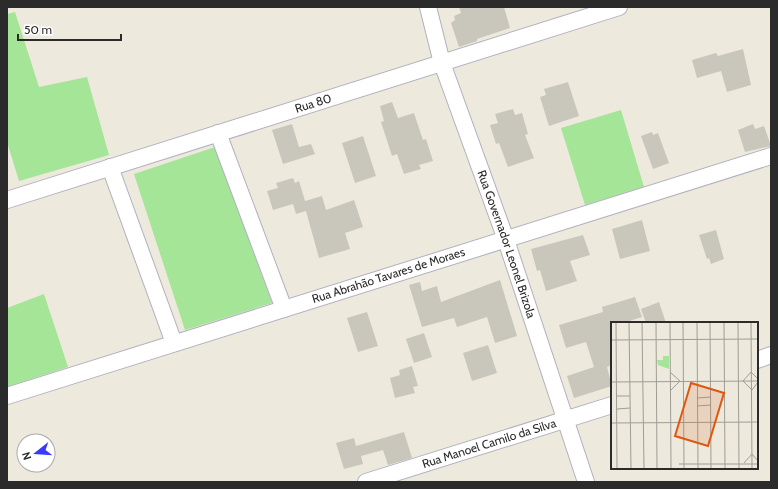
<svg xmlns="http://www.w3.org/2000/svg" width="778" height="489" font-family="Cabin,sans-serif">
<style>
.green{fill:#a4e597}
.building{fill:#c9c7bb}
.lines{fill:none;stroke-linecap:round;stroke-linejoin:round}
.minor-casing{stroke:#b1b1bf;stroke-width:18}
.minor{stroke:#fff;stroke-width:16}
.labels{text-anchor:middle;stroke-width:3;stroke-linejoin:round;paint-order:stroke}
.street-label{font-size:12px;fill:#2b2b2b;stroke:#fff}
.inset-road{fill:none;stroke:#9f9d96;stroke-width:1}
.view{fill:#df570e;fill-opacity:0.15;stroke:#df570e;stroke-width:2}
.inset-edge{fill:none;stroke:#2b2b2b;stroke-width:2}
</style>
<rect width="100%" height="100%" fill="#ede9dd"/>
<path class="green" d="M15,12L39,87L87,77L109,155L19,181L7,142V14Z
M621,110L644,187L585,205L561,128Z
M215,147L272,303L185,330L134,174Z
M44,294L68,367L7,387V308Z"/>
<path class="building" d="M459,7H504L510,28L477,39V41L459,47L451,23L455,20L454,16L461,13Z
M743,49L751,85L727,92L721,71L697,78L692,60L716,53L718,56Z
M568,82L579,116L549,126L540,97L546,95L544,89Z
M392,102L398,118L414,113L423,140L426,139L433,161L419,165L421,169L404,174L397,154L392,156L381,122L384,121L380,106Z
M513,109L515,115L522,113L528,134L525,135L534,158L508,167L499,143L496,144L490,125L498,123L495,114Z
M292,124L299,147L311,144L315,154L283,164L272,130Z
M753,124L755,129L764,126L771,146L745,152L738,130Z
M652,132L653,135L658,133L669,163L653,169L641,136Z
M363,136L376,176L355,183L342,143Z
M293,178L295,183L299,181L305,201L322,196L326,210L354,200L363,227L345,233L350,249L319,258L306,211L296,214L293,204L273,210L267,191L278,188L276,183Z
M642,220L650,251L620,259L612,229Z
M716,230L724,259L711,264L709,258L707,259L699,235Z
M583,235L590,255L570,261L577,281L546,291L540,270L537,271L531,249Z
M500,280L517,336L495,343L487,317L457,327L454,318L422,327L409,285L420,282L422,291L437,286L441,302Z
M635,297L642,317L623,323H612V365L607,367L612,386L574,398L567,376L594,367L586,342L566,348L559,325L603,312L602,307Z
M659,302L666,323H646L641,309Z
M367,312L378,346L358,352L347,318Z
M424,333L432,357L414,363L406,339Z
M488,345L497,373L472,381L463,353Z
M412,366L418,386L413,387L415,393L395,398L390,378L400,375L399,370Z
M404,432L412,458L388,465L383,450L361,456L363,464L344,469L336,443L354,438L356,446Z"/>
<g class="lines">
<defs>
<g id="minor">
<path id="s1" d="M428,7L442,63L505,237L586,482"/>
<path d="M218,133L284,309"/>
<path d="M110,167L174,343"/>
<path id="s2" d="M7,200L619,7"/>
<path d="M757,360L771,355"/>
<path id="s3" d="M7,396C262,316 516,234 771,156"/>
<path id="s4" d="M366,482L612,405"/>
</g>
</defs>
<use href="#minor" class="minor-casing"/>
<use href="#minor" class="minor"/>
</g>
<g class="labels">
<g class="street-label">
<text dy="4" stroke="none"><textPath href="#s2" startOffset="321">Rua 80</textPath></text>
<text dy="4" stroke="none"><textPath href="#s1" startOffset="250">Rua Governador Leonel Brizola</textPath></text>
<text dy="4" stroke="none"><textPath href="#s3" startOffset="400">Rua Abrahão Tavares de Moraes</textPath></text>
<text dy="4" stroke="none"><textPath href="#s4" startOffset="129">Rua Manoel Camilo da Silva</textPath></text>
</g>
</g>
<g transform="translate(611 322)">
<rect width="147" height="147" fill="#ede9dd"/>
<path d="M52,34H58V47L47,43L46,38H52Z" fill="#a4e597"/>
<path class="inset-road" d="M5,0L6,147M18,0L20,147M31,0L33,147M45,0L46,147M59,0L60,147M72,0L73,147M86,0L87,147M99,0L100,147M113,0L114,147M127,0L128,147M140,0L141,147M0,18L147,17M60,51L69,59M147,57L140,50L132,59L141,68L147,60M0,60L147,59M59,69L68,60M5,74H19M86,76L100,75M86,84L100,83M6,87L19,86M0,101L147,100M133,141L141,132L147,139M68,142H147"/>
<path class="view" d="M80,61L113,71L97,124L64,114Z"/>
<rect width="147" height="147" class="inset-edge"/>
</g>
<rect width="778" height="489" fill="none" stroke="#2b2b2b" stroke-width="16"/>
<g transform="translate(36 453) rotate(253)"><circle r="19" fill="#ffffff" stroke="#aaaaaa"/>
<path d="M0-3L7 15L0 10L-7 15Z" fill="#383aff"/>
<text y="-6" font-size="11" font-weight="bold" text-anchor="middle" fill="#2b2b2b">N</text>
</g>
<path d="M18 34v6h103v-6" fill="none" stroke="#2b2b2b" stroke-width="2"/>
<text x="24" y="34" font-size="12" fill="#2b2b2b" stroke="#ffffff" stroke-width="3" paint-order="stroke">50 m</text>
</svg>
